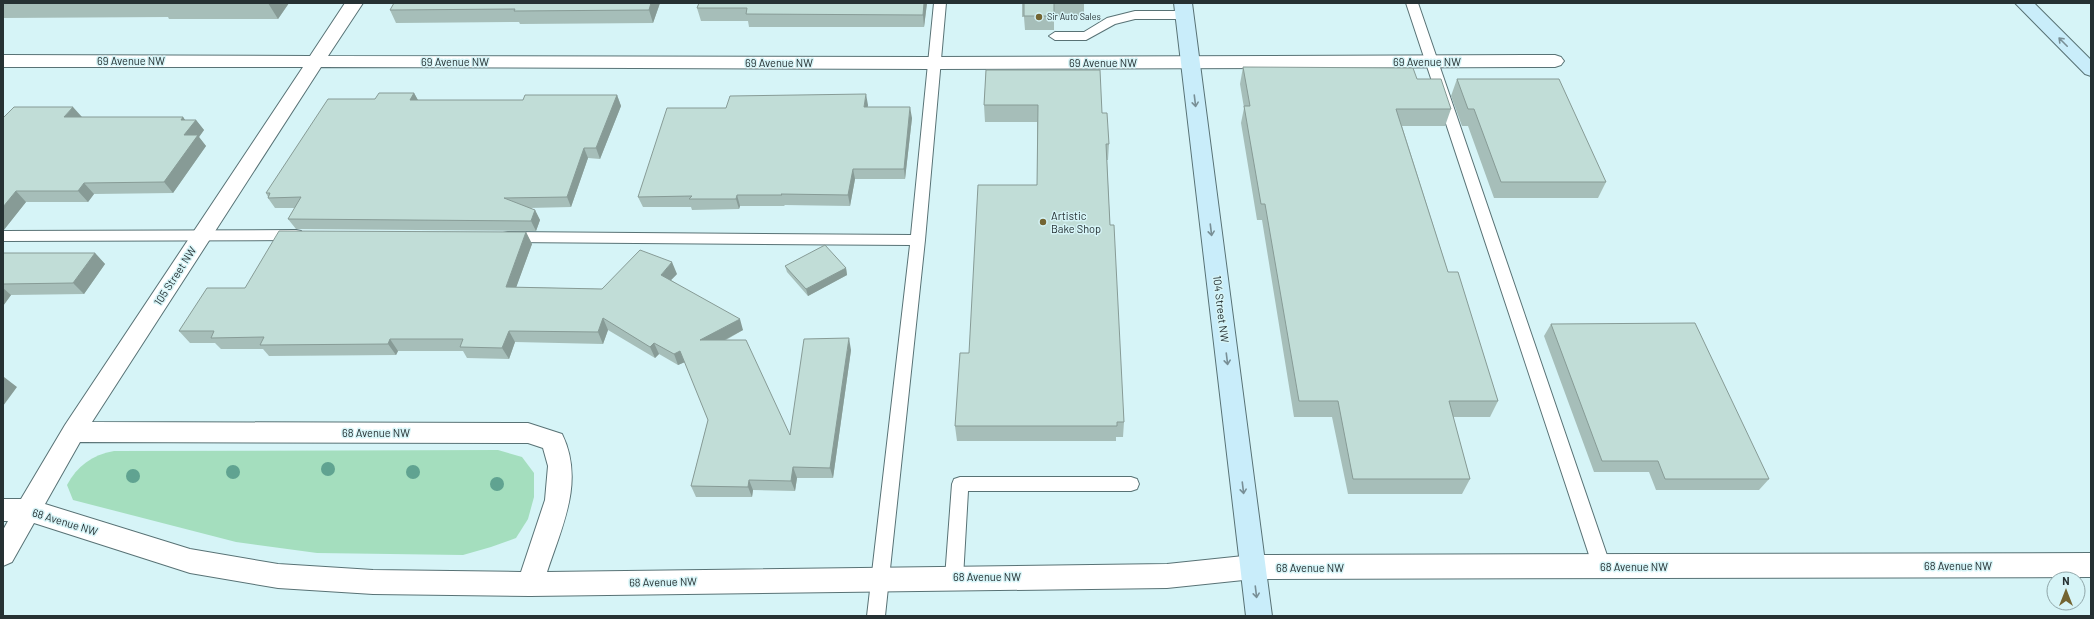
<svg xmlns="http://www.w3.org/2000/svg" width="2094" height="619" font-family="Barlow,sans-serif">
<style>
.green{fill:#a4debe}
.lines{fill:none;stroke-linecap:round;stroke-linejoin:round}
.lane-casing{stroke:#587275;stroke-width:2}
.street-casing{stroke:#587275;stroke-width:2}
.secondary-casing{stroke:#587275;stroke-width:2}
.lane{fill:#fff;fill-rule:evenodd}
.street{fill:#fff;fill-rule:evenodd}
.secondary{fill:#c9edfa;fill-rule:evenodd}
.tree{fill:#60a391}
.wall{fill:#a6beb9}
.shaded-wall{fill:#879b96}
.building{fill:#c1ddd7;stroke:#879b96}
.oneway{stroke:#788f96}
.poi-dot{fill:#736431;stroke:#d6f4f7;stroke-width:1.5}
.labels{text-anchor:middle;stroke-width:3;stroke-linejoin:round;paint-order:stroke}
.far-poi-label{font-size:9px;fill:#263133;stroke:#d6f4f7;text-anchor:start}
.street-label{font-size:11px;fill:#263133;stroke:#d6f4f7}
.poi-label{font-size:11px;fill:#263133;stroke:#d6f4f7;text-anchor:start}
</style>
<rect width="100%" height="100%" fill="#d6f4f7"/>
<path class="green" d="M498,450L522,457L534,473V497L528,519L516,538L491,547L463,555L317,553L236,542L73,500L67,485C77,466 92,455 114,451Z"/>
<g class="lines">
<defs>
<path id="lane" d="M934,3H946L925,240L885,616H867L910,245L508,242L503,241L501,237L503,233L508,232L911,235Z
M1406,3H1418L1611,567L1608,573L1602,575L1596,573L1593,567Z
M1135,11H1184L1190,15L1184,19H1135L1115,24L1086,40H1055L1049,36L1055,32H1084L1107,18Z
M296,230L301,231L303,235L301,239L296,240L3,241V231Z
M960,477H1131L1137,479L1139,484L1137,489L1131,491H968L963,578L960,584L954,586L948,584L945,578L952,484L954,479Z"/>
<path id="street" d="M345,3H363L328,56L934,57L1555,55L1561,57L1564,61L1561,65L1555,67L934,69L321,67L92,422L528,423L562,434C585,481 562,526 547,572L1167,564L1253,555L2091,553V577L1253,579L1167,588L530,596L373,594L278,588L190,573L34,523L12,562L3,566V530L8,521H3V499H21L65,425L303,67H3V55L310,56ZM80,442L528,443L543,448L548,466L545,500L521,572L373,570L278,564L190,549L45,504Z"/>
<path id="secondary" d="M1174,3H1192L1272,616H1246Z
M2015,3H2034L2091,60V76L2085,74Z"/>
</defs>
<use href="#lane" class="lane-casing"/>
<use href="#street" class="street-casing"/>
<use href="#secondary" class="secondary-casing"/>
<use href="#lane" class="lane"/>
<use href="#street" class="street"/>
<use href="#secondary" class="secondary"/>
</g>
<g class="tree">
<circle cx="328" cy="469" r="7"/>
<circle cx="233" cy="472" r="7"/>
<circle cx="413" cy="472" r="7"/>
<circle cx="133" cy="476" r="7"/>
<circle cx="497" cy="484" r="7"/>
</g>
<path class="wall" d="M3,3H289L278,19H169L168,17L3,18Z
M660,3L653,23L520,24L519,22L396,23L390,10Z
M927,3L924,27H749L748,21H701L697,8Z
M1022,3H1084V16L1054,17V30H1025L1024,17H1022Z
M1243,67L1417,79L1451,109L1445,126H1402L1448,272L1498,401L1490,417H1453L1470,479L1462,494H1348L1332,417H1294L1262,220H1257L1241,123L1244,108L1240,84Z
M986,70L1102,113L1109,144L1108,160H1107L1110,225L1124,422L1123,437H1116V441H957L955,426L969,353L1037,185V122H985L984,105Z
M1457,79L1606,182L1598,198H1494L1468,126H1462L1451,96Z
M414,93L418,100H523L617,95L621,106L600,159L588,158L571,207L529,208L535,210L540,220L536,231L296,229L288,219L295,208H275L268,198V197L266,193L375,99Z
M868,105L867,107L912,118L905,179H855L850,206L784,205L785,206H740L739,209L692,210L691,207H643L638,197L726,108Z
M82,117H183L185,120H196L204,130L199,137L206,146L173,193L94,194L88,202H26L3,231V118Z
M526,232L532,244L516,287L602,289L677,274L671,280L743,330L726,340L790,435L851,350L833,478H797L795,491L753,490L752,497H696L691,486L708,420L685,362L678,365L659,354L655,358L608,330L603,344L515,342L509,359L467,358L463,351H398L396,355L269,356L263,349H221L215,343H190L179,331L245,288Z
M3,253H95L105,264L84,294L11,295L3,306Z
M785,266L846,268L847,275L808,296L787,272Z
M1551,324L1769,479L1759,490H1656L1649,472H1594L1544,336Z"/>
<path class="shaded-wall" d="M268,3H289L278,19Z
M651,3H660L653,23L649,10Z
M924,3H927L924,27L923,15Z
M414,93L420,104L410,100Z
M866,94L868,105L866,118L864,107Z
M617,95L621,106L600,159L596,148Z
M73,107L82,117H64Z
M910,107L912,118L905,179L904,169Z
M183,117L190,127L196,120L204,130L199,137L206,146L173,193L164,182L184,135L181,120Z
M584,148L588,158L571,207L567,197Z
M853,169L855,179L850,206L848,195Z
M84,183L94,194L88,202L78,191Z
M16,191L26,202L3,231V207Z
M737,195L740,206L739,209L736,199Z
M535,210L540,220L536,231L531,221Z
M526,232L532,244L512,299L506,287Z
M95,253L105,264L84,294L73,283Z
M672,262L677,274L665,286L661,275Z
M846,268L847,275L808,296L806,289Z
M3,288L11,295L3,306Z
M603,318L608,330L603,344L598,332Z
M740,319L743,330L704,351L700,340Z
M509,331L515,342L509,359L502,348Z
M849,338L851,350L833,478L830,468Z
M390,339L398,351L396,355L388,344Z
M654,343L659,354L655,358L650,347Z
M680,351L685,362L678,365L674,354Z
M4,377L17,387L3,406V379Z
M793,467L797,478L795,491L791,481Z
M749,480L753,490L752,497L748,487Z"/>
<path class="building" d="M394,3H651L649,10L514,11L515,9L390,10Z
M699,3H924L923,15L746,14L747,8H697Z
M1024,3H1054V16H1024Z
M1243,67L1413,68L1417,79H1441L1451,109H1396L1448,272H1458L1498,401H1449L1470,479H1353L1338,401H1299L1265,204H1261L1244,106H1250Z
M986,70H1100L1102,113H1107L1109,144H1106L1110,225H1114L1124,422H1117V426H955L960,353H969L978,185H1037L1038,105H984Z
M1457,79H1559L1606,182H1501L1474,109H1468Z
M379,93H414L410,100H523L525,95H617L596,148H584L567,197L504,198L535,210L531,221L288,219L301,197L268,198L270,193H266L328,99H375Z
M866,94L864,107H910L904,169H853L848,195L781,194L782,195H737L736,199H689L692,196L638,197L667,108H726L730,96Z
M14,107H73L64,117H183L181,120H196L184,135H198L164,182L84,183L78,191H16L3,207V118Z
M279,231L526,232L506,287L602,289L640,250L672,262L661,275L740,319L700,340H746L790,435L804,339L849,338L830,468L793,467L791,481L749,480L748,487L691,486L708,420L680,351L674,354L654,343L650,347L603,318L598,332L509,331L502,348L460,347L463,339H390L388,344L260,345L264,337L211,338L214,331H179L207,288H245Z
M825,245L846,268L806,289L785,266Z
M3,253H95L73,283L3,284Z
M1695,323L1769,479H1665L1658,461H1602L1551,324Z"/>
<defs><path id="oneway-shaft" d="M-6 0H5M1.5-3L5.5 0L1.5 3" fill="none" stroke-width="1.6" stroke-linecap="round" stroke-linejoin="round"/></defs>
<g class="oneway">
<use href="#oneway-shaft" transform="translate(2063 42) rotate(-135)"/>
<use href="#oneway-shaft" transform="translate(1195 101) rotate(83)"/>
<use href="#oneway-shaft" transform="translate(1211 230) rotate(83)"/>
<use href="#oneway-shaft" transform="translate(1227 359) rotate(83)"/>
<use href="#oneway-shaft" transform="translate(1243 488) rotate(83)"/>
<use href="#oneway-shaft" transform="translate(1256 592) rotate(83)"/>
</g>
<g class="poi-dot">
<circle cx="1039" cy="17" r="4"/>
<circle cx="1043" cy="222" r="4"/>
</g>
<g class="labels">
<g class="far-poi-label">
<text x="1047" y="20">Sir Auto Sales</text>
</g>
<g class="street-label">
<text x="131" y="65">69 Avenue NW</text>
<text x="455" y="66">69 Avenue NW</text>
<text x="1427" y="66">69 Avenue NW</text>
<text x="779" y="67">69 Avenue NW</text>
<text x="1103" y="67">69 Avenue NW</text>
<text transform="translate(175 276) rotate(-57)" y="4">105 Street NW</text>
<text transform="translate(1221 309) rotate(83)" y="4">104 Street NW</text>
<text x="376" y="437">68 Avenue NW</text>
<text transform="translate(65 522) rotate(17)" y="4">68 Avenue NW</text>
<text x="1958" y="570">68 Avenue NW</text>
<text x="1634" y="571">68 Avenue NW</text>
<text x="1310" y="572">68 Avenue NW</text>
<text x="987" y="581">68 Avenue NW</text>
<text transform="translate(663 582) rotate(-1)" y="4">68 Avenue NW</text>
</g>
<g class="poi-label">
<text x="1051" y="220">Artistic<tspan x="1051" dy="13">Bake Shop</tspan></text>
</g>
</g>
<rect width="2094" height="619" fill="none" stroke="#263133" stroke-width="8"/>
<g transform="translate(2066 591)"><circle r="19" fill="#d6f4f7" stroke="#90a6a9"/>
<path d="M0-3L7 15L0 10L-7 15Z" fill="#736431"/>
<text y="-6" font-size="11" font-weight="bold" text-anchor="middle" fill="#263133">N</text>
</g>
</svg>
